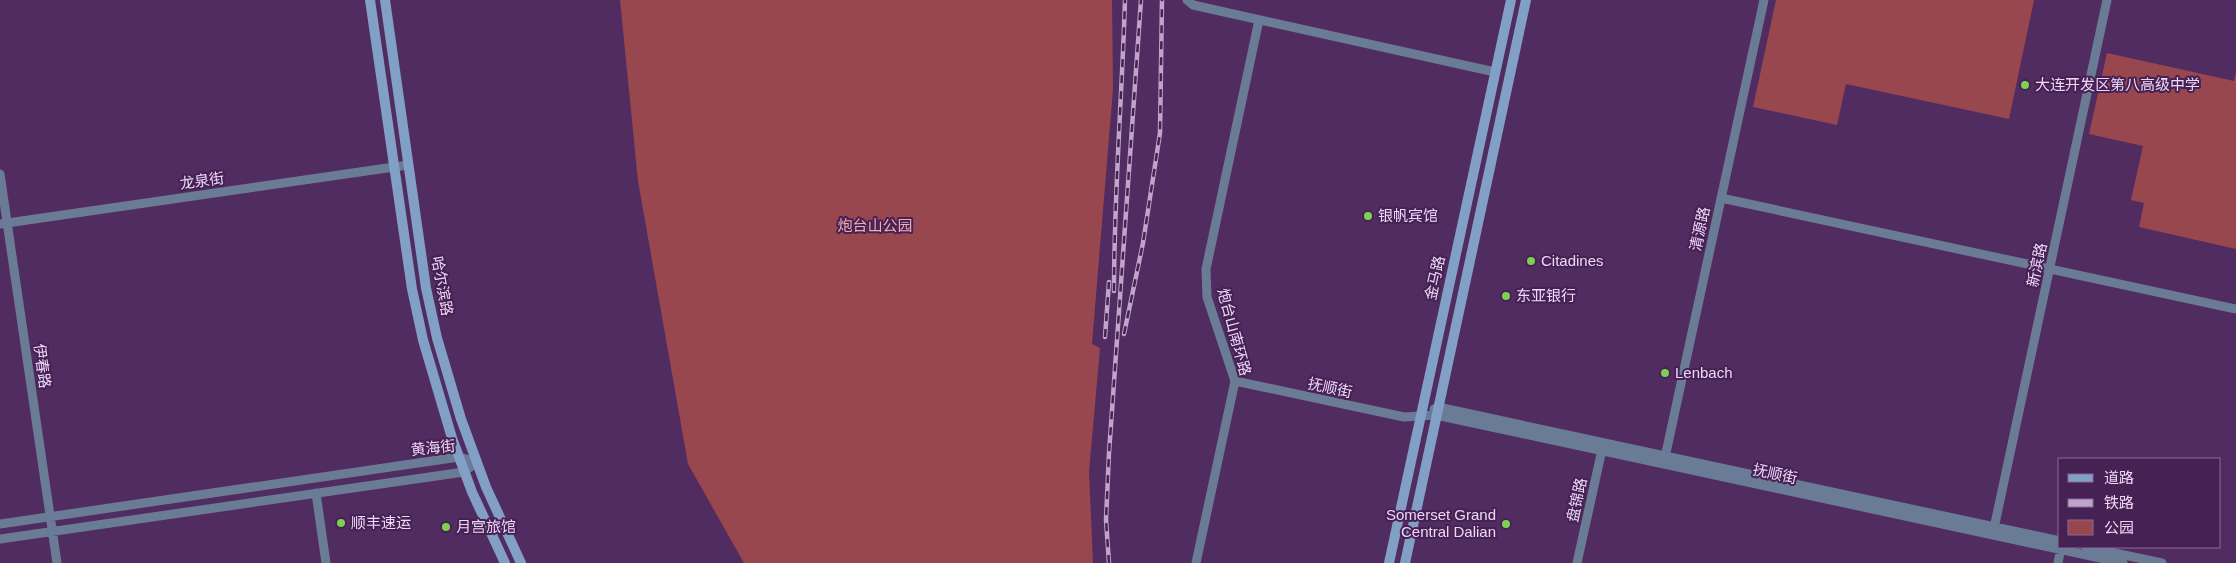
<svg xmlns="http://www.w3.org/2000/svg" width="2236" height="563" font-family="Arial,'Noto Sans SC',sans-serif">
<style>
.green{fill:#98474f}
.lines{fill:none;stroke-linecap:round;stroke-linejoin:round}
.street{stroke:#6a7c95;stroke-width:9}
.secondary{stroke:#829fc5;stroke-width:10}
.rail-casing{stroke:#c0a5ca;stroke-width:4.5}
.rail{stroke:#462154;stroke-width:2.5;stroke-dasharray:8;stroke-linecap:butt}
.poi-dot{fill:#7fd052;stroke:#462154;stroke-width:2}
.labels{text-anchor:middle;stroke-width:4;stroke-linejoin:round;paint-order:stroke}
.poi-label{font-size:15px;fill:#eed8f7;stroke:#462154;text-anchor:start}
.street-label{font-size:15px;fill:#eed8f7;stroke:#462154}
.park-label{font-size:15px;fill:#f6abae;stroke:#462154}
</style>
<rect width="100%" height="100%" fill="#512c60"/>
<path class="green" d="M620,0H1112L1113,89L1092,344L1100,348L1089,472L1093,563H744L688,464L638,181Z
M1776,0H2034L2009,119L1846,84L1837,125L1753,107Z
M2107,53L2234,81L2236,72V249L2139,227L2144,203L2131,200L2143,146L2089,134Z"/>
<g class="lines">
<path class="street" d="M1187,0L1193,5L1495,72
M0,174L57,563
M1721,198L2236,309
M0,224L408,165
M1235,381L1404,417L1436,415L2123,563
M1434,409L1438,407L2060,541
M1664,462L1764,0
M316,493L326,563
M0,524L459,457L477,462
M1993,533L2107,0
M0,539L464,472L477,462
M2086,547L2162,563
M1196,563L1235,381L1207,297L1206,269L1259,20
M1577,563L1603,445
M2058,563L2061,547"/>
<path class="secondary" d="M370,0L412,289L423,340L452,438L472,492L505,563
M385,0L426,288L437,338L461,419L486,487L521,563
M1389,563L1511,0
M1405,563L1526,0"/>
<defs>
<path id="rail" d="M1114,291C1114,194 1122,97 1125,0
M1124,334L1143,243L1160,133L1162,0
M1105,337L1109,282
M1109,563L1106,520L1109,453L1141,0"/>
</defs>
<use href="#rail" class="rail-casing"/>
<use href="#rail" class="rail"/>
</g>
<g class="poi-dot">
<circle cx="2025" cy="85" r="5"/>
<circle cx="1368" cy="216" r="5"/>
<circle cx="1531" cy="261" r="5"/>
<circle cx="1506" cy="296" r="5"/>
<circle cx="1665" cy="373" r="5"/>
<circle cx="341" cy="523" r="5"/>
<circle cx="1506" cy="524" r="5"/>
<circle cx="446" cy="527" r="5"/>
</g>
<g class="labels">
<g class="poi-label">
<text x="2035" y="90">大连开发区第八高级中学</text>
<text x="1378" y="221">银帆宾馆</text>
<text x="1541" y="266">Citadines</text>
<text x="1516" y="301">东亚银行</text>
<text x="1675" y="378">Lenbach</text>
<text x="1496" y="520" text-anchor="end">Somerset Grand<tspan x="1496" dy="17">Central Dalian</tspan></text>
<text x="351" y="528">顺丰速运</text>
<text x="456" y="532">月宫旅馆</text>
</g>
<g class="street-label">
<text transform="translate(202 181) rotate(-8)" y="5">龙泉街</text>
<text transform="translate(1700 229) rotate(-78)" y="5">清源路</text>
<text transform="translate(2037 265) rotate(-78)" y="5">新滨路</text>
<text transform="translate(1435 278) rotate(-78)" y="5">金马路</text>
<text transform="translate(442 286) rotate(80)" y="5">哈尔滨路</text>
<text transform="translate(1234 332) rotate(75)" y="5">炮台山南环路</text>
<text transform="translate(42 366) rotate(82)" y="5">伊春路</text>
<text transform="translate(1330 388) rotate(12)" y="5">抚顺街</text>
<text transform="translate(433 448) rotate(-6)" y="5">黄海街</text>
<text transform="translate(1775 474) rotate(12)" y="5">抚顺街</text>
<text transform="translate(1577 500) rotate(-78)" y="5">盘锦路</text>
</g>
<g class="park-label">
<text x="875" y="231">炮台山公园</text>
</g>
</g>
<rect x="2058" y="458" width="162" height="90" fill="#462154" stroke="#896a95"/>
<rect x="2068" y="474" width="25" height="8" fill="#829fc5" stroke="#896a95"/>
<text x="2104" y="483" font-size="15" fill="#eed8f7">道路</text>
<rect x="2068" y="499" width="25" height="8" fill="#c0a5ca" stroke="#896a95"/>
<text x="2104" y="508" font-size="15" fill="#eed8f7">铁路</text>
<rect x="2068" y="520" width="25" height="15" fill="#98474f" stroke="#896a95"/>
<text x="2104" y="533" font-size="15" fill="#eed8f7">公园</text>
</svg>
